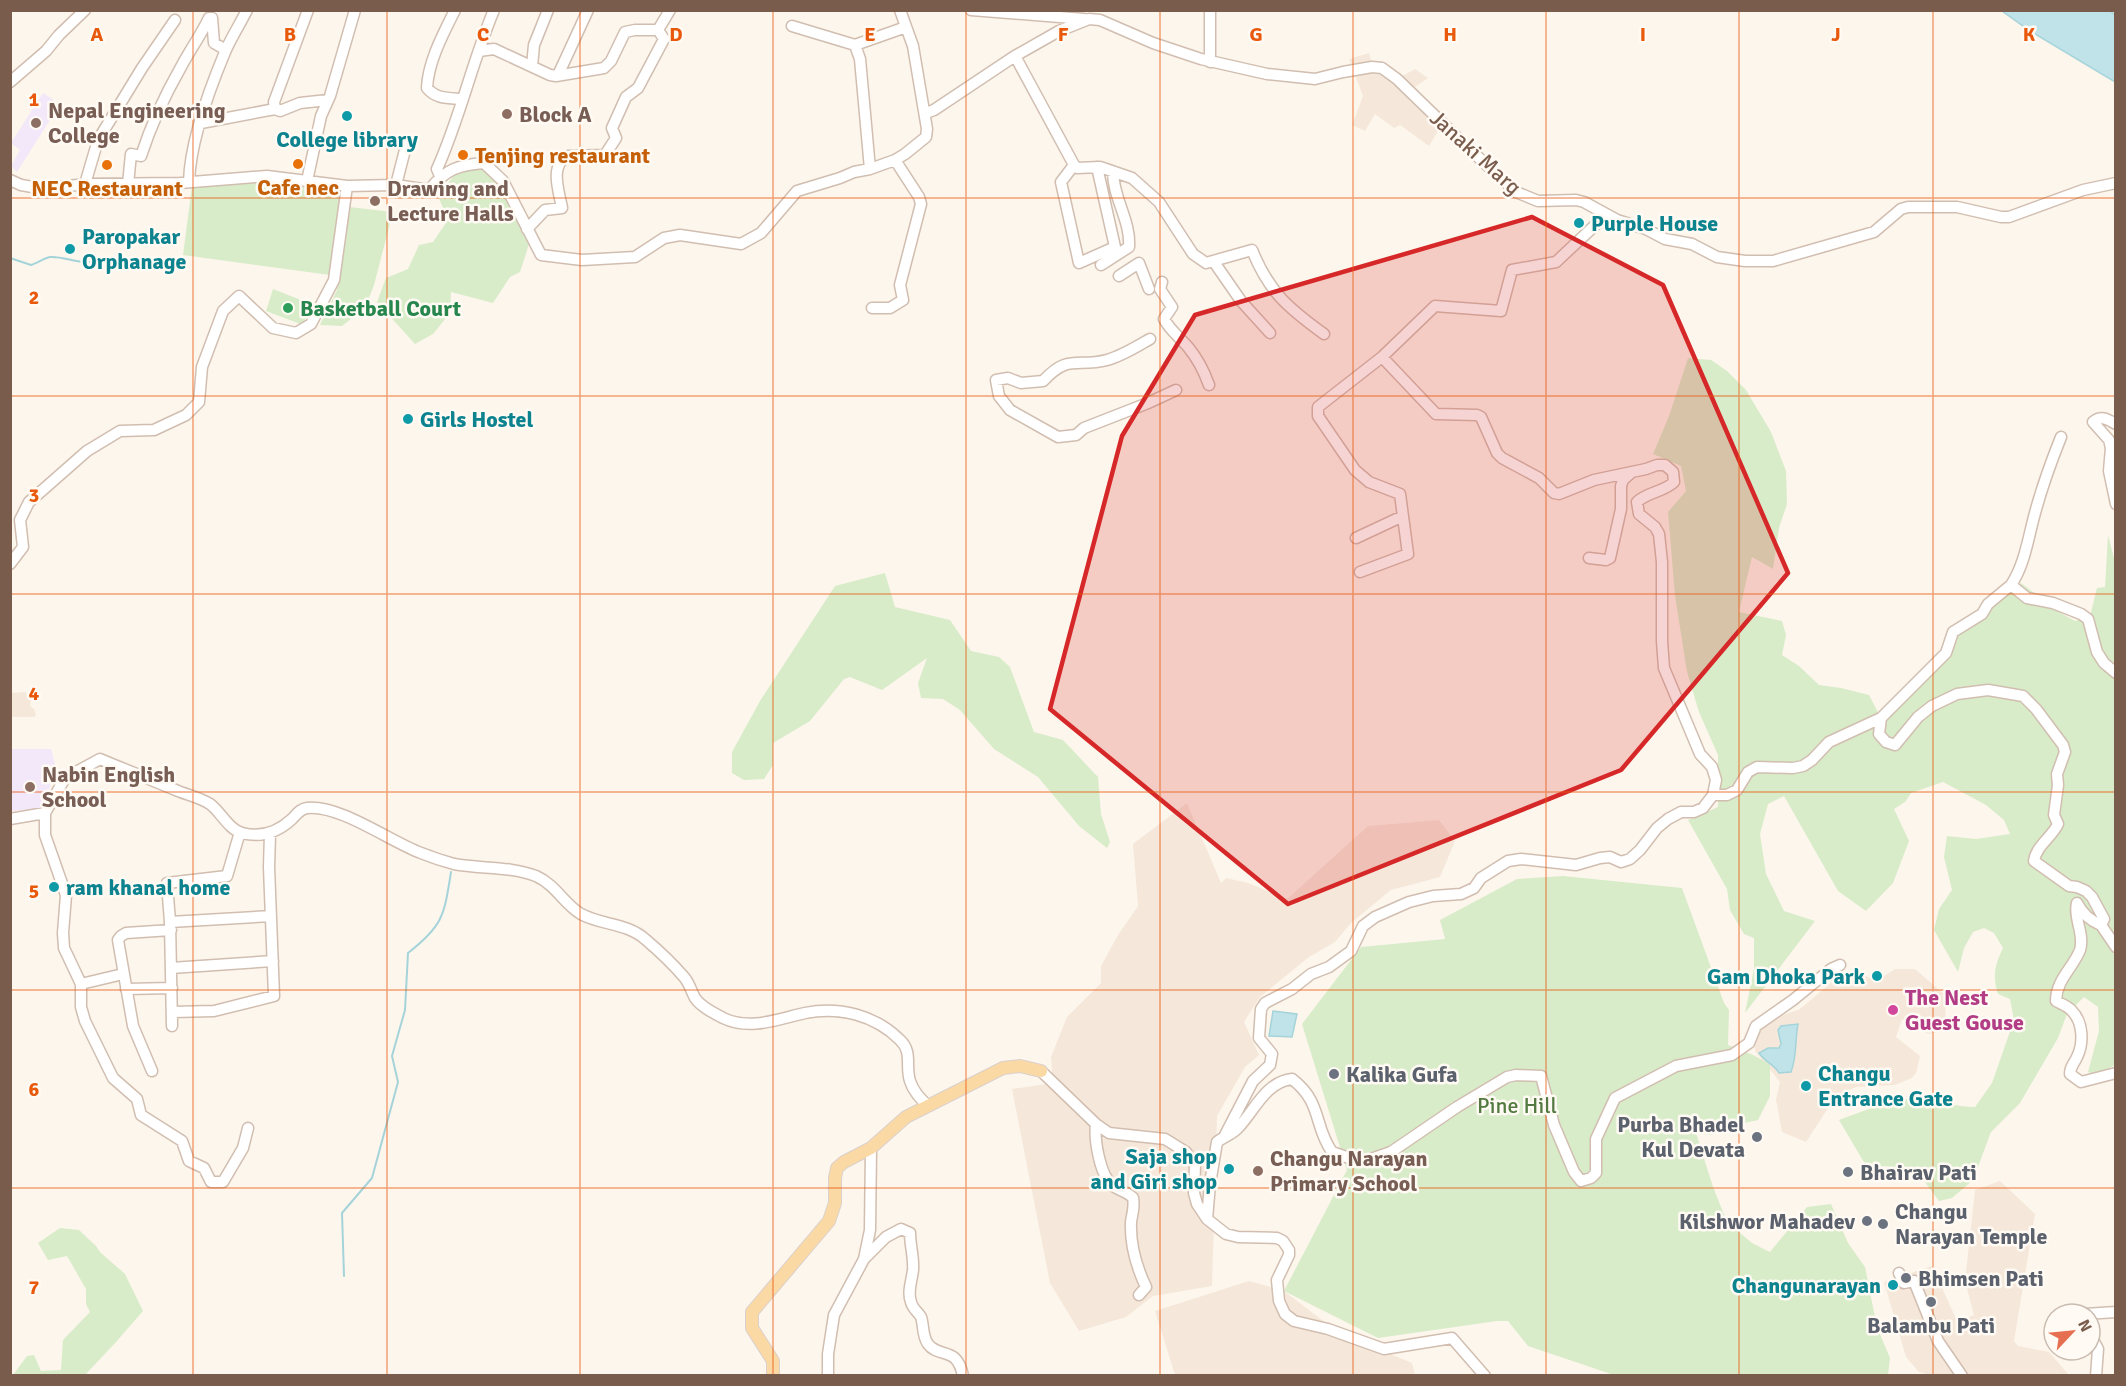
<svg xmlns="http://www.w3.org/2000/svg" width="2126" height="1386" font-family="Signika,sans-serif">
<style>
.residential{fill:#f5e8da}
.education{fill:#f3e8fa}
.green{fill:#d8ecc9}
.water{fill:#bfe3e8;stroke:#a5d3da;stroke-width:1.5}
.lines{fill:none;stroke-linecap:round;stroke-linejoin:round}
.stream{stroke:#a5d3da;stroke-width:2}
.minor-casing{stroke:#d1beb0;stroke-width:13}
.major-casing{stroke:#dad1cd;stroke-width:14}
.minor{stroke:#fff;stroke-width:10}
.major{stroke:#fbd9a5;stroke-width:12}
.marked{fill:#d62828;fill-opacity:0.2;stroke:#d62828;stroke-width:4.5;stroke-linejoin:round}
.grid{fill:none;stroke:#e8590c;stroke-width:1.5;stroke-opacity:0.55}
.education-dot{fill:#8d6e63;stroke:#fffaf3;stroke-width:2}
.culture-dot{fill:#0f9aa8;stroke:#fffaf3;stroke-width:2}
.food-dot{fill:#e8710a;stroke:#fffaf3;stroke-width:2}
.leisure-dot{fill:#2e9e5b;stroke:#fffaf3;stroke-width:2}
.hotel-dot{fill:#d1479c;stroke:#fffaf3;stroke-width:2}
.worship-dot{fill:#6b7280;stroke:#fffaf3;stroke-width:2}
.labels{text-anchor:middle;stroke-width:5;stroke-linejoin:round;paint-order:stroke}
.education-label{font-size:22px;font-weight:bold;fill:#785e54;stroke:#fffaf3;text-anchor:start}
.culture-label{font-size:22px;font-weight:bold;fill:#0d838f;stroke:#fffaf3;text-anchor:start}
.street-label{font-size:22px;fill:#7a5c4d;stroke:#fffaf3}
.food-label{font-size:22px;font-weight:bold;fill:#c56008;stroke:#fffaf3}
.leisure-label{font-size:22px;font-weight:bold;fill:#27864d;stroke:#fffaf3;text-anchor:start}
.hotel-label{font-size:22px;font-weight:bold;fill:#b23c85;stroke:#fffaf3;text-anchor:start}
.worship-label{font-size:22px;font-weight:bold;fill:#5b616d;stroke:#fffaf3;text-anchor:start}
.park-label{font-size:22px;fill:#537a41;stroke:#fffaf3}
.grid-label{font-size:20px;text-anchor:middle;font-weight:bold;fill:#e8590c;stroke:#fffaf3;stroke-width:5;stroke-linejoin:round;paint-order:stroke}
</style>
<rect width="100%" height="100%" fill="#fdf6ec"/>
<path class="residential" d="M1369,53L1373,68L1397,79L1415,69L1428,78L1409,91L1435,120L1438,131L1429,146L1400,125L1394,128L1375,114L1365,131L1352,125L1363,96L1349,59Z
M25,692L31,699L30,706L34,709L36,715L34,717H11V693Z
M1187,803L1221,883L1226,878L1248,883L1287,899L1368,826L1439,820L1455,841L1440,877L1391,890L1351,923L1335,942L1309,957L1260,997L1244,1022L1259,1055L1245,1067L1217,1116L1212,1286L1153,1296L1126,1317L1079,1331L1050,1283L1012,1089L1053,1083L1051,1057L1067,1017L1101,983V966L1118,935L1138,906L1133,844Z
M1895,969H1915L1945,995L1946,1030L1928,1034L1902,1019L1896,1037L1920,1056L1916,1073L1912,1078L1895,1085L1856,1087L1836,1096L1806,1142L1782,1132L1776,1099L1780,1082L1755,1051L1753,1038L1764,1022L1800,1009L1839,976L1850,973L1864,975L1876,981Z
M2000,1181L2035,1214L2014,1341L2018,1346L2049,1352L2069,1375H1925L1924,1373L1919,1372L1906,1357L1884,1282L1932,1266L1957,1321L1974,1315L1965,1281L1975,1190Z
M1249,1281L1284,1291L1339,1333L1412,1363L1415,1375H1175L1155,1311Z"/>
<path class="education" d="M43,93L60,104L17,172L11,166L20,150L11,143Z
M11,749H51L55,764L44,812L33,809L11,811Z"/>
<path class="green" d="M486,164L502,180L530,241L520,272L510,277L493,303L451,292L450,313L433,334L415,344L377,302L386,278L408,269L419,245L433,242L448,220L438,196L458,170Z
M292,181L343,191L330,275L183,255L192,186Z
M349,207L393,212L374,285L364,311L354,312L351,319L342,326L320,325L337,290Z
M273,289L311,304L303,325L266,311Z
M1688,358L1711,360L1727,371L1746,390L1771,432L1786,471L1787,504L1779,528L1773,569L1752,557L1739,612L1782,621L1786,635L1782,655L1799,666L1819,685L1841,688L1869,695L1881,718L1946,653L1959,634L1998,598L2021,583L2057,611L2075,621L2090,616L2097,588L2105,587L2108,535L2116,566L2115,1065L2096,1075L2088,1072L2099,1031L2098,1007L2084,997L2067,1014L2058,1038L2020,1103L1991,1132L1973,1180L1952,1198L1939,1201L1916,1170L1884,1166L1868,1169L1839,1120C1866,1111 1896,1096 1924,1099C1943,1101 1955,1107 1975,1107L1992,1083L2014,1020L2010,999L1998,994C1992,976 1995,965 2003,948L1994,933L1984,928L1973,932L1964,948L1958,972L1934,930L1939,909L1952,890L1944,857L1947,836L1976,839L2010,834L2004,820L1986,805L1943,782L1911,793L1905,802L1894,809L1909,841L1893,883L1866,911L1838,891L1784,796L1768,804L1760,834L1766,874L1784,911L1815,921L1745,1013L1754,969V938L1744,934L1730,910L1727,889L1688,820L1718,807V755L1699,712L1687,672L1675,596L1668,512L1686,491L1681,466L1653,454L1669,416Z
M885,573L895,607L950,620L971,651L999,657L1010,667L1034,732L1063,740L1098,777L1101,814L1110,842L1107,848L1079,826L1038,777L994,749L960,710L943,699L921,698L918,683L927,658L882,690L850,677L844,679L810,721L773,743V765L764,779L744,780L732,773V752L760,701L835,586Z
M1563,876L1682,888L1724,1003L1729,1010L1728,1045L1753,1055L1770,1064V1096L1758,1120L1717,1129L1711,1135L1696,1133L1713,1187L1727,1222L1752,1243L1770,1252L1807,1207L1831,1204L1848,1243L1865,1267L1877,1327L1890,1358L1888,1375H1614L1528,1346L1508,1321H1497L1378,1338L1284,1291L1347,1170L1302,1024L1361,947L1445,939L1440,920L1517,879Z
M60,1228L79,1230L96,1246L100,1252L125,1274L143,1311L116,1342L85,1375H13L27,1356L34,1355L41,1371L61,1370L63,1340L90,1312L86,1304V1289L67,1256L48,1260L38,1243Z"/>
<path class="water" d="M2002,11H2110L2115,15V82L2030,31Z
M1273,1011L1297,1014L1292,1037L1269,1036Z
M1798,1024C1795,1039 1797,1057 1791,1072L1779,1073C1775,1065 1765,1062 1759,1053L1768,1048H1779L1781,1044L1778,1030L1781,1026Z"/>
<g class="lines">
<path class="stream" d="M10,258L31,265C38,263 44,258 50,257C63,256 76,263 90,262
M344,1276L342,1213L372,1178L398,1082L392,1056L405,1010L408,953C444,925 444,915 451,872"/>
<defs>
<path id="minor" d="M308,10L274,102L275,109L280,111L300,103L328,100
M455,10C443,34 428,62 427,88C436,99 448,98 462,99
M971,10L1084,19
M792,26L855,45L906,27
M855,45L860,59L870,169
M479,51L494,49L550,75L556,76L559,73L588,10
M1015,56L1074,165L1077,168L1100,167L1132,178L1159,202L1193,254L1206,263L1252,250C1269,292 1288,308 1324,334
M1210,62V10
M532,66L534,45L548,10
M556,76L604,68L611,61L625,32L635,30H658
M10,82L46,51L59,35L85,10
M926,113L934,110L1015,56L1059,31L1089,19L1100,20L1153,43L1201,59L1267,74L1315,79L1343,72L1372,67L1382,68L1397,79L1465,145L1516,192L1538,201L1576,200L1584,202L1617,220L1646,229L1665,239L1692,244L1717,257L1745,261H1773L1874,232L1901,209L1908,207H1957L2001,217H2009L2083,190L2116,183
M201,123L275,109
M1074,165L1061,182L1079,263L1115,247L1097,167
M440,176L437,169C460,118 472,62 494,10
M10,180L21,185L44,189L85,184L180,183L267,176L347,186L396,185L429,190C446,169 458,165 484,163L503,181L541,255L582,260L635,257L664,238L680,235L741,244L761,233L797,191L840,178L854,172L870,169L895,160L905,154L926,137L927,129L913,46L900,10
M307,181L321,116L330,96L355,10
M189,182C190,143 210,88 225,52C231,38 240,24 247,10
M85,184L98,140L142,68L175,20
M128,184L131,154L141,156C151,125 165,95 181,67C190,50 201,35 209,18H212L214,43L226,50
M396,185L407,142
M527,229L545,210L562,208C559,191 549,165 568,156L605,155L616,138L612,128L626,97L638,88L664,39L658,30L670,10
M1214,262L1241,301L1270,333
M1101,265L1129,247C1131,221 1113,198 1113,172
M1119,276L1139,263L1149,289
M1162,282L1160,289L1172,307L1164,319C1169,329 1181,339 1188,347C1198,359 1204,371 1209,385
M872,308H890L903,300L900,285L921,204L919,197L895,160
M1150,339C1136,347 1122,356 1107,360C1077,368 1069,353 1043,381L1021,383L1008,378L996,380L999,396L1010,410L1058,437L1076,435L1084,428L1148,403L1176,390
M2116,424C2107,419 2101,415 2093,422L2109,440L2111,448L2109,471L2116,504
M1356,538L1403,516
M1589,558L1606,560L1610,558L1621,509V486L1623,480L1632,472
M10,564L23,547L20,520L29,502L87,451L120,431L154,430L186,415L199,402L202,367L223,311L239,296L273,328L296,333L311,324L334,280L347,186
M1360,572L1408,554L1400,494L1369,482L1355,470L1318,416V407L1382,357L1435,306L1501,311L1512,270L1556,262L1606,215
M2011,585C2025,564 2028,538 2035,513C2042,487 2051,462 2061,437
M1881,718L1879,734L1886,742L1895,745L1918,717L1932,706L1957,694L1988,690L2023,696L2036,709L2063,745L2065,752L2057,774L2058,785L2054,815L2058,824C2052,837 2036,846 2034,861L2069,886L2077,887L2086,891L2092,897L2104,919L2101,925C2091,921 2082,913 2077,903C2073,918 2085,934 2080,950C2073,968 2056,980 2056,1001C2061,1004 2068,1006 2072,1011C2083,1022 2084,1043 2077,1057C2074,1064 2070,1066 2070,1074L2081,1082L2116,1073
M1713,795H1727L1737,790L1748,772L1757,767L1793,768L1803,766L1812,760L1829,742L1881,718L1946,653L1953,632L1982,614L1988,604L2011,585L2027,598L2053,603L2081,614L2088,619L2097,652L2104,663L2116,673
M45,813V835L66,895L63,933L64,948L81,984V1007L85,1021L113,1078L137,1099L141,1115L182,1141L189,1161L204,1168L211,1182H223L243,1148L248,1128
M10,819L45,813L65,778L100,759C126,770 152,780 178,791C188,795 201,798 210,804C221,812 228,829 242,833C261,838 278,832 292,819C297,814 300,809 307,808C339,804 391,842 421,853C431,857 443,861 454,864C481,869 510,866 536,876C556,885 564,904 581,914C601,925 627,923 645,939C658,950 672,963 684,977C690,984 691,991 695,998C701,1007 714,1013 723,1018C750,1031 778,1019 805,1013C839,1006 875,1015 900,1040C913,1052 905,1066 910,1081C913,1091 920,1098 927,1105
M170,922L271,916
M2101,925L2116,947
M171,968L273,961
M81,984L123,974
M126,989L172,988
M172,1012L214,1011L274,996L269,867L270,834
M172,1026L170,922L167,883L227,876L240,832
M152,1071L133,1026L118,940L121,936L126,933L171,930
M1041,1071L1096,1124L1109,1133L1165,1139L1186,1152L1195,1165L1194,1193L1197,1204L1207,1219L1226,1234L1238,1237L1277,1238L1283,1241L1289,1250V1255L1277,1280L1279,1301L1285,1314L1294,1321L1328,1329L1384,1349L1452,1338L1485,1376
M1096,1124C1094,1140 1100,1176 1113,1186C1120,1191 1128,1192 1133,1198C1135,1207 1132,1214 1131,1222C1130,1246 1136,1266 1146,1287L1139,1295
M1224,1137L1253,1081L1270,1065L1272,1054L1259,1038L1261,1009L1265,1003L1292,989L1311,974L1329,967L1351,951L1363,926L1375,917L1409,902L1433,896L1461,894L1474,888L1481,878L1508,861L1521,859L1576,865L1600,858L1610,857L1621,862L1630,859L1640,850L1657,828L1668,819L1681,812H1694L1703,808L1713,795L1716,780L1712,767L1700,754L1664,668L1662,641V562L1659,534L1655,527L1639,514L1637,502C1647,492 1664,492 1674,482L1673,472L1665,465H1657L1646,469L1594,480L1559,494L1554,493L1539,478L1502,458L1497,453L1481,417L1477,415L1436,414L1382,357
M1207,1219L1210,1184L1217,1142C1223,1137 1231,1135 1237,1129C1254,1112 1265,1082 1292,1079C1323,1103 1313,1125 1332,1152L1352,1159L1368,1160L1391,1152L1457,1107L1507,1077L1516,1075L1541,1076L1554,1125L1574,1172L1581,1181L1591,1178L1596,1173V1139L1615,1098L1676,1066L1732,1055L1749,1043L1756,1026L1793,1000L1831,969L1840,965
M864,1259L886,1237L901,1229L910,1233C910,1246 914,1257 913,1270C912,1280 907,1292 911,1302C912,1308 918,1312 921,1317C924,1326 922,1336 928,1344C939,1359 957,1345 963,1376
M1899,1273L1904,1283L1914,1281L1938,1341L1962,1376
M2085,1314L2116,1312
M2090,1334L2098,1349L2096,1376
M828,1376V1354L834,1315L864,1259L870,1230L871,1148"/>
<path id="major" d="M773,1376V1361L752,1328V1312L829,1221L835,1203V1178L837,1168L844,1162L871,1148L906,1117L1003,1068L1020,1066L1041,1071"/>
</defs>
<use href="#minor" class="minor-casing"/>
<use href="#major" class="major-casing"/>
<use href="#minor" class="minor"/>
<use href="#major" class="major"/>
</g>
<path class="marked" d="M1532,217L1663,285L1788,573L1621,770L1288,904L1050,709L1122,436L1195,315Z"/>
<path class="grid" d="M193,10V1376M387,10V1376M580,10V1376M773,10V1376M966,10V1376M1160,10V1376M1353,10V1376M1546,10V1376M1739,10V1376M1933,10V1376M10,198H2116M10,396H2116M10,594H2116M10,792H2116M10,990H2116M10,1188H2116"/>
<g class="education-dot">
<circle cx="507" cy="114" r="6"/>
<circle cx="36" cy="123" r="6"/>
<circle cx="375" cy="201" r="6"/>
<circle cx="30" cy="787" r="6"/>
<circle cx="1258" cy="1171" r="6"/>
</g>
<g class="culture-dot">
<circle cx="347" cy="116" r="6"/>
<circle cx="1579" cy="223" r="6"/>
<circle cx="70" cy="249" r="6"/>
<circle cx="408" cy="419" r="6"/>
<circle cx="54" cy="887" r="6"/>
<circle cx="1877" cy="976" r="6"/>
<circle cx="1806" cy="1086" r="6"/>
<circle cx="1229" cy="1169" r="6"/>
<circle cx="1893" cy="1285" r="6"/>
</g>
<g class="food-dot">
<circle cx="463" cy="155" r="6"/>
<circle cx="298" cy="164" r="6"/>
<circle cx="107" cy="165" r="6"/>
</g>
<circle class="leisure-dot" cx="288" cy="308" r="6"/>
<circle class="hotel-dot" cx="1893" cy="1010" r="6"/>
<g class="worship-dot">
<circle cx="1334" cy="1074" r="6"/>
<circle cx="1757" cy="1137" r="6"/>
<circle cx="1848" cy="1172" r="6"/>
<circle cx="1867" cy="1221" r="6"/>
<circle cx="1883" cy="1224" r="6"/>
<circle cx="1906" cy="1278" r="6"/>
<circle cx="1931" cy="1302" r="6"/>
</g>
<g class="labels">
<g class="education-label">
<text x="48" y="118">Nepal Engineering<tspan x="48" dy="25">College</tspan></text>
<text x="519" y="122">Block A</text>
<text x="387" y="196">Drawing and<tspan x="387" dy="25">Lecture Halls</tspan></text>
<text x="42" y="782">Nabin English<tspan x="42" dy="25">School</tspan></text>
<text x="1270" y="1166">Changu Narayan<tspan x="1270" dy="25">Primary School</tspan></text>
</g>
<g class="culture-label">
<text x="347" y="147" text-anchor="middle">College library</text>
<text x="1591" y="231">Purple House</text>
<text x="82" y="244">Paropakar<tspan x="82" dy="25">Orphanage</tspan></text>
<text x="420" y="427">Girls Hostel</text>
<text x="66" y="895">ram khanal home</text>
<text x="1865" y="984" text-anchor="end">Gam Dhoka Park</text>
<text x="1818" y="1081">Changu<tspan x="1818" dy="25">Entrance Gate</tspan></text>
<text x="1217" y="1164" text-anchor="end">Saja shop<tspan x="1217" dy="25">and Giri shop</tspan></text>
<text x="1881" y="1293" text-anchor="end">Changunarayan</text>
</g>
<g class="street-label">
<text transform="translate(1476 152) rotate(42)" y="8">Janaki Marg</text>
</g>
<g class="food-label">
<text x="475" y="163" text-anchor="start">Tenjing restaurant</text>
<text x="298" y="195">Cafe nec</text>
<text x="107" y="196">NEC Restaurant</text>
</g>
<g class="leisure-label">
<text x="300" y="316">Basketball Court</text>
</g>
<g class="hotel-label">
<text x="1905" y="1005">The Nest<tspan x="1905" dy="25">Guest Gouse</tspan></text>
</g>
<g class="worship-label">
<text x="1346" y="1082">Kalika Gufa</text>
<text x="1745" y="1132" text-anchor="end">Purba Bhadel<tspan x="1745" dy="25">Kul Devata</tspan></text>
<text x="1860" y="1180">Bhairav Pati</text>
<text x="1895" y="1219">Changu<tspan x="1895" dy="25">Narayan Temple</tspan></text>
<text x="1855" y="1229" text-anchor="end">Kilshwor Mahadev</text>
<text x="1918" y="1286">Bhimsen Pati</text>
<text x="1931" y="1333" text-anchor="middle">Balambu Pati</text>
</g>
<g class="park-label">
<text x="1517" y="1113">Pine Hill</text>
</g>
</g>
<g class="grid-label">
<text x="97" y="41">A</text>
<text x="290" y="41">B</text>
<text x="483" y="41">C</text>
<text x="676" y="41">D</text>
<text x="870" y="41">E</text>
<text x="1063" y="41">F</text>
<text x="1256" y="41">G</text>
<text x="1450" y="41">H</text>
<text x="1643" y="41">I</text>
<text x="1836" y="41">J</text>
<text x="2029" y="41">K</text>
<text x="34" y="106">1</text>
<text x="34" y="304">2</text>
<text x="34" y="502">3</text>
<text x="34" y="700">4</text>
<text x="34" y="898">5</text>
<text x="34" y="1096">6</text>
<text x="34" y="1294">7</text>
</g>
<rect width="2126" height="1386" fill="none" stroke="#7a5c4d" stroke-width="24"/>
<g transform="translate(2072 1332) rotate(64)"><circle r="28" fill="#fffaf3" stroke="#cabbb1" stroke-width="1.5"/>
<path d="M0-4.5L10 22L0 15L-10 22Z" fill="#e76f51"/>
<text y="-9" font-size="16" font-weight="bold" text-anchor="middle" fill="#7a5c4d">N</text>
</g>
</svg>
